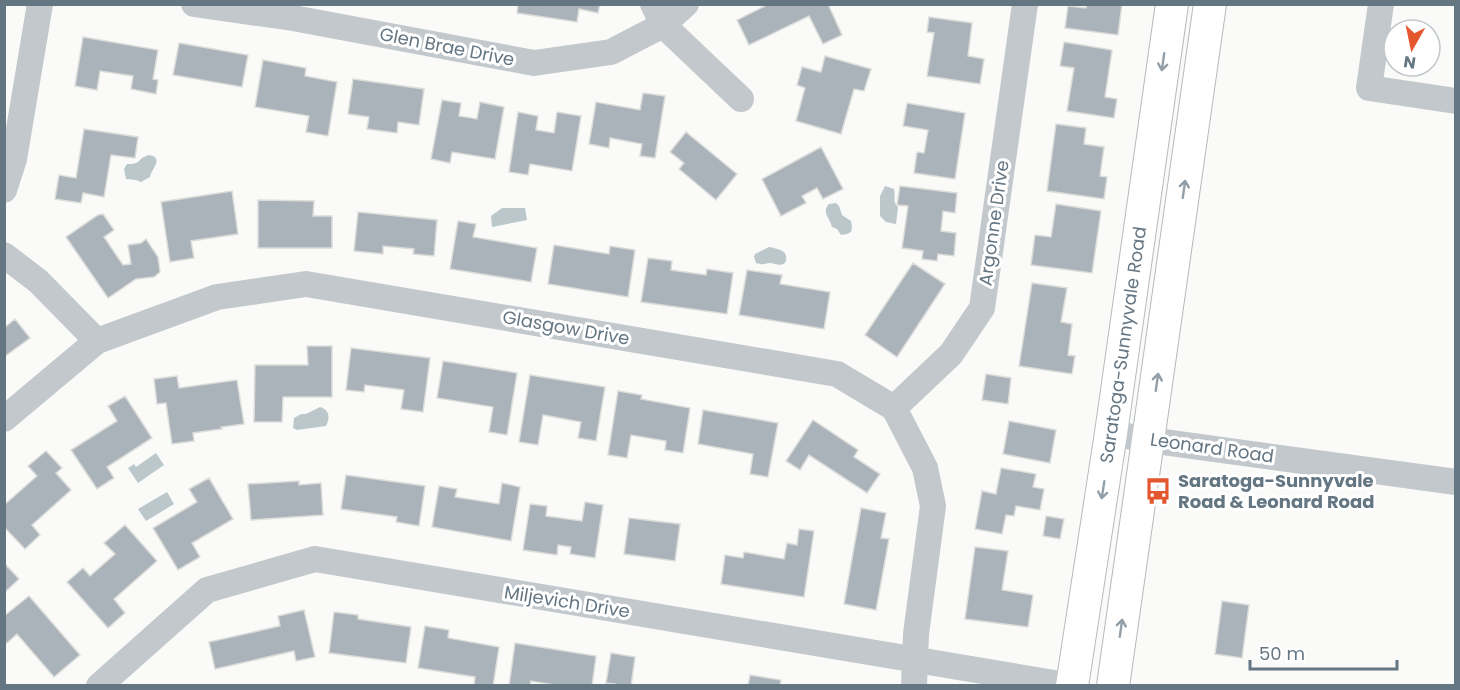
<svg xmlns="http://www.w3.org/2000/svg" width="1460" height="690" font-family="Poppins,sans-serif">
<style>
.water{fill:#bbc7cb}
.building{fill:#aab3b9;stroke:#dcdcda;stroke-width:1.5}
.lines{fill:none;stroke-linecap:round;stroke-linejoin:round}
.major-casing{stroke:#b5babe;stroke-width:34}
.minor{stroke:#c3c8cc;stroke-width:26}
.major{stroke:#fff;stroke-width:32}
.oneway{stroke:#939fa8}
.labels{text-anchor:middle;stroke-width:6;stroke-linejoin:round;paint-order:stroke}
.street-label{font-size:18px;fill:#657683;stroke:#fff}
.poi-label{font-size:18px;font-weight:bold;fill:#657683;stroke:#fff;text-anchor:start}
</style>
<rect width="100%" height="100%" fill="#fafaf8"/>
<path class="water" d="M149,155C165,158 151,169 150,177L141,182L136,180L126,179L124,169L127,164C142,165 137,158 149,155Z
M885,186L894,189C896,195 892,203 898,207L896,224L886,222L880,216V196Z
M836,203L839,206L842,215L851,221L852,227L851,232L847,234L841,235L837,229L832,227C830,218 821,212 829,204Z
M502,208H525L527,220L492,227L491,216Z
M769,247C779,249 790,251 785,263C779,267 776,263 769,263C763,264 761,265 756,263L754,257L755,254Z
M320,407C330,410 330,418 326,426L297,430L293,428L294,418L301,414H306Z
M156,453L164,465L138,483L128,468L134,464L136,467Z
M167,492L174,504L146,521L138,509Z"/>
<path class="building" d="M518,4H600L598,13L579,9L577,22L517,13Z
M769,4H828L842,35L823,44L809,16L749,45L737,20Z
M1087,4H1122L1118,35L1065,28L1068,6L1086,8Z
M929,17L972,23L968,56L984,59L980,84L927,76L934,33L927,32Z
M83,37L158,50L153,79L158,80L156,94L131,89L133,76L100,71L97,90L75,86Z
M1064,42L1112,50L1105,97L1117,99L1114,118L1067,111L1074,68L1060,66Z
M179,43L248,55L242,87L173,75Z
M825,56L871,69L864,91L854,89L841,134L796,121L805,88L797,85L802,67L821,72Z
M263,60L306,68L305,76L337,82L328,136L306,132L309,116L255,107Z
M353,79L424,89L419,125L398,122L397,133L367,129L369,117L348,114Z
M643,93L665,96L655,158L640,156L642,144L610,138L609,148L589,144L596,102L640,110Z
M442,100L461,103L459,116L477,119L480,102L504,107L495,159L452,152L450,163L431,159Z
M907,103L965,113L955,179L914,173L917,152L924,153L928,130L903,126Z
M518,112L538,116L536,130L554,133L557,112L581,116L572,171L530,164L528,175L509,172Z
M1056,124L1086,128L1084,144L1104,147L1100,176L1107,177L1104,199L1047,191Z
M84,129L138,137L135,158L111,155L104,197L83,193L81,203L55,199L59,175L76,178Z
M686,132L737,174L716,200L679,169L684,163L670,152Z
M821,147L843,189L823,199L817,188L802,196L806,203L781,216L762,179Z
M900,186L957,193L955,213L943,211L941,231L956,233L954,256L938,254L937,261L922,259L923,251L902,248L908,206L897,205Z
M232,191L238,234L191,241L194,258L170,262L161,202Z
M258,200L314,201L313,216H332V248H258Z
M1056,204L1101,211L1092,273L1031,265L1035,235L1051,237Z
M358,212L437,220L434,256L413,254L414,249L383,246V254L354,251Z
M103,214L114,230L104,237L123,265L131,264L128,245L141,243L146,239L158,257L160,272L154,277L136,279L108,298L66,237L98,215Z
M458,221L476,224L473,237L537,248L531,282L450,269Z
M554,245L609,254L610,246L635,250L628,297L548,284Z
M648,258L672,261L671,270L706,275L707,269L733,273L727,314L641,302Z
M913,263L945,284L897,357L865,335Z
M747,270L782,275L780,284L830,292L824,329L739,315Z
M1032,283L1067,288L1061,322L1072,324L1068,355L1075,356L1072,374L1019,366Z
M15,319L30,338L4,357V328Z
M307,346H332V397H283L282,422H254L255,365H308Z
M351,348L430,358L423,412L401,409L404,390L365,385L364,392L346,390Z
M443,361L517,373L507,435L489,432L493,407L437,398Z
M986,374L1011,378L1008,404L982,400Z
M530,375L605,387L596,441L578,438L581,422L543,415L538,445L519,442Z
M177,376L179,388L237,380L244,424L221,427L222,429L193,433L194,441L172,444L166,403L157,404L154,379Z
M618,391L642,395L641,399L690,408L683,453L665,450L666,441L631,435L627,458L608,455Z
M125,396L152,438L107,467L114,478L97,489L71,450L117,421L108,406Z
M703,410L778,423L768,477L750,474L753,454L698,444Z
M813,420L858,450L854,457L880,474L867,493L809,455L800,470L786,461Z
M1009,421L1056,430L1050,463L1003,454Z
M46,451L62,468L56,473L71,490L32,525L40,535L25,549L4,527V505L37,476L28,466Z
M1001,468L1036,474L1033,487L1044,489L1040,510L1016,506L1014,516L1006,515L1002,534L975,529L982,491L996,494Z
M346,475L425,486L419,526L396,522L397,517L341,509Z
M209,478L233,519L192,543L200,557L178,570L153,528L197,502L189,489Z
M299,481V485L321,483L323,515L251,520L248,484Z
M502,483L520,487L511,541L432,527L439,486L457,489L455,497L499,504Z
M585,502L603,505L595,558L570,554L571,547L558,545L557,555L523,550L530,504L547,506L546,516L582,521Z
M861,508L886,513L881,538L889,539L876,610L844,604Z
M1046,516L1064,519L1060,539L1043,536Z
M629,518L680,524L675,561L624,554Z
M125,525L157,561L114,599L125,613L108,628L67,582L83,568L90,576L115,554L104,543Z
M799,529L814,531L804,597L721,584L725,555L743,558L744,552L784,559L787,543L797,545Z
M975,547L1008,551L1002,590L1033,595L1028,627L965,619Z
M6,565L19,579L4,593V566Z
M29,596L80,655L54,677L17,634L7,643L4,641V616Z
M1222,601L1249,605L1242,658L1215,654Z
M304,610L315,657L296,661L294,651L215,669L209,642L280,626L278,616Z
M334,612L358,615V619L411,627L406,663L329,653Z
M425,626L449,630L448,638L499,647L493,686H474L475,677L418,668Z
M515,643L596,656L592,686H561L531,681L530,686H509Z
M611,653L635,657L631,686H615V684L606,683Z
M750,675L781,680L780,686H748Z"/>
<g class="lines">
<defs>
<g id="major">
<path id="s1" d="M1072,686L1111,433L1172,4"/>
<path d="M1113,686L1210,4"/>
</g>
</defs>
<use href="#major" class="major-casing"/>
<path class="minor" d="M194,4L293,18L534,63L611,52L663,25L686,4
M653,4L663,25L741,99
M1381,4L1369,88L1456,101
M4,190L14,159L40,4
M4,255L38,281L97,341
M894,408L951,354L982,308L1025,4
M4,419L97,341L217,297L306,284L837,374L894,408L925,468L933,506L916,634L914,686
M1111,433L1149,440L1456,482
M99,686L207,590L315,559L1072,686"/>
<use href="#major" class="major"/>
</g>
<defs><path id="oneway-shaft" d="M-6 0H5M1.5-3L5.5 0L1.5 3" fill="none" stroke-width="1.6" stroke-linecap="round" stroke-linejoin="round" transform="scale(1.5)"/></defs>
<g class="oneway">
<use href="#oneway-shaft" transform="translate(1163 62) rotate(98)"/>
<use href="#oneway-shaft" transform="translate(1184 189) rotate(-82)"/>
<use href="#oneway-shaft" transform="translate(1157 382) rotate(-82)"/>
<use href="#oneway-shaft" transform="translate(1103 490) rotate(99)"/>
<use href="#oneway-shaft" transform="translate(1121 628) rotate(-82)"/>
</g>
<defs>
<symbol id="bus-bare" viewBox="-9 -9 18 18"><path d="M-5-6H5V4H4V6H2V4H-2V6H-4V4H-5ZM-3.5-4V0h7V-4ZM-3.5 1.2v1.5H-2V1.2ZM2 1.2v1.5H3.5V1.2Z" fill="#e4572e" stroke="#fff" stroke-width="2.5" paint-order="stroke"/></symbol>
</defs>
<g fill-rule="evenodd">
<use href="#bus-bare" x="1139" y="472" width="38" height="38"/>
</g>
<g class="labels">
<g class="street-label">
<text transform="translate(447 47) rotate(11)" y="6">Glen Brae Drive</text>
<text transform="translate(994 223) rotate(-82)" y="6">Argonne Drive</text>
<text transform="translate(566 328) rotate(10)" y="6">Glasgow Drive</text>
<text dy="6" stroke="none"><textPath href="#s1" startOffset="345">Saratoga-Sunnyvale Road</textPath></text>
<text transform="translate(1212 448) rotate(8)" y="6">Leonard Road</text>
<text transform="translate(567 602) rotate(9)" y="6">Miljevich Drive</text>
</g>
<g class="poi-label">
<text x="1178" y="487">Saratoga-Sunnyvale<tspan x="1178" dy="21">Road &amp; Leonard Road</tspan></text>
</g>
</g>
<rect width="1460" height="690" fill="none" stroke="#657683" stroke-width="12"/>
<g transform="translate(1412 48) rotate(189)"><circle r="28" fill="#ffffff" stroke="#c1c8cd" stroke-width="1.5"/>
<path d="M0-4.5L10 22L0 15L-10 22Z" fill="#e4572e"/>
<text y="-9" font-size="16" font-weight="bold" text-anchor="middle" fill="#657683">N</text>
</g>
<path d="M1250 660v9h147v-9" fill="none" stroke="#657683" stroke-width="3"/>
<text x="1259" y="660" font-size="18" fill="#657683" stroke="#ffffff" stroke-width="4.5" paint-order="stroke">50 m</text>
</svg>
